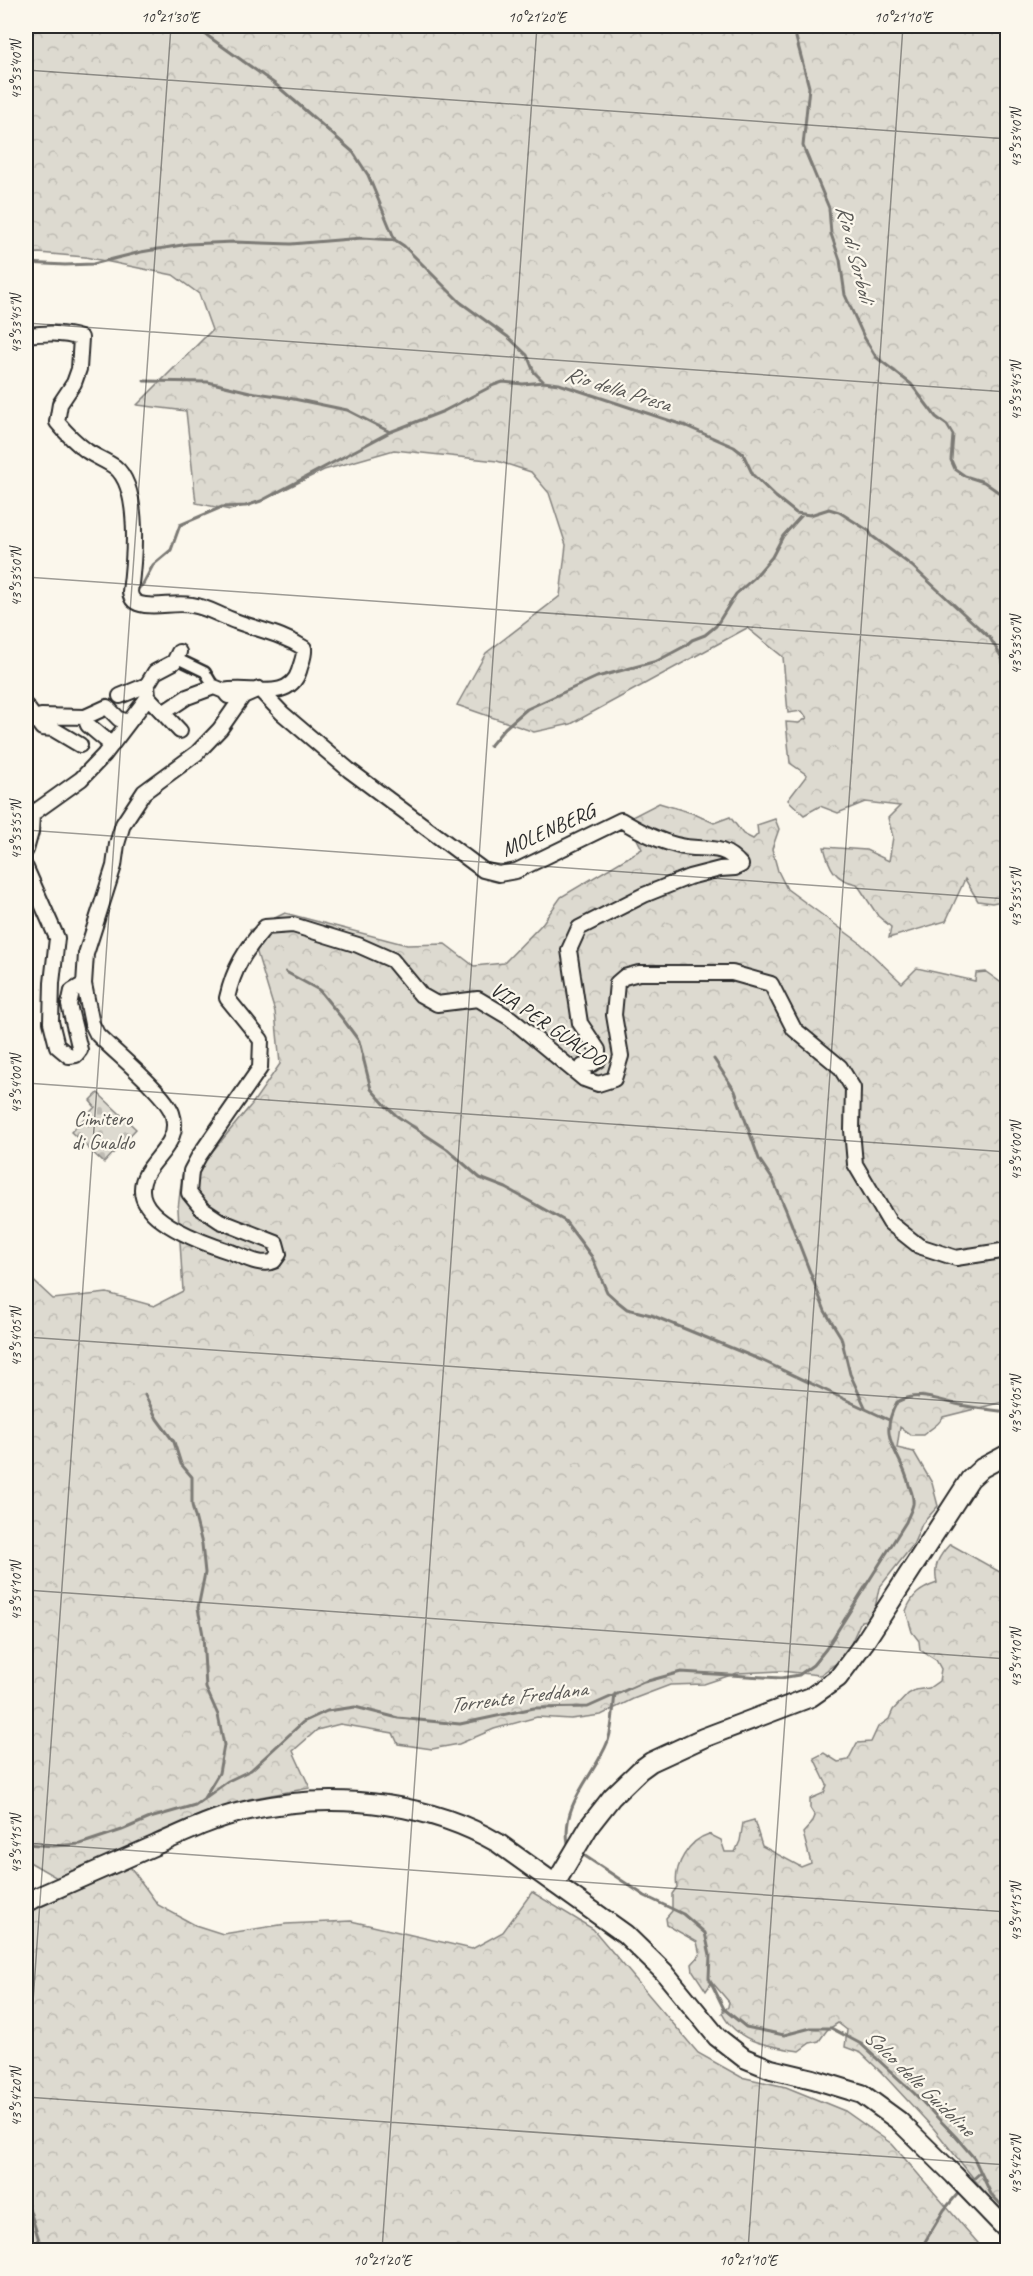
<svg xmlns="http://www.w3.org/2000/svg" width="1033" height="2276" font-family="Caveat,sans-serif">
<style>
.forest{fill:url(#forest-crowns);stroke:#84827e;stroke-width:1.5}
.cemetery{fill:url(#cemetery-stones);stroke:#84827e;stroke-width:1.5}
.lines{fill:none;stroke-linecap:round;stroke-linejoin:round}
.stream{stroke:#7b7a75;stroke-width:3}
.pedestrian-casing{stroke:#2b2b2b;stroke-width:14}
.minor-casing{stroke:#2b2b2b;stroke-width:18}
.secondary-casing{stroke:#2b2b2b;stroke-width:22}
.pedestrian{stroke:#fbf7ec;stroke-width:9}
.minor{stroke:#fbf7ec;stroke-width:14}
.secondary{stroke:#fbf7ec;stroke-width:18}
.ticks{fill:none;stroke:#2b2b2b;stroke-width:1.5;stroke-opacity:0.45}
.labels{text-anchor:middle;stroke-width:4.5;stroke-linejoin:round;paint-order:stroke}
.street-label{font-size:21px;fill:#2b2b2b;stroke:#fbf7ec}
.park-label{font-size:21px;fill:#585754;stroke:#fbf7ec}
.water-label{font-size:22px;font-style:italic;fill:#5a5956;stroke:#fbf7ec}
.neatline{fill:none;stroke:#2b2b2b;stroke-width:2}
.ticks-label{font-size:15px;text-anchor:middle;fill:#2b2b2b}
</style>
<defs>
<pattern id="forest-crowns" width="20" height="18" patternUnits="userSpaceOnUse" patternTransform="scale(1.5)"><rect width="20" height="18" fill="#dddad0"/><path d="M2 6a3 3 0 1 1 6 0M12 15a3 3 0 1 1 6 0" fill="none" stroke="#bebbb3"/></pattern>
<pattern id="cemetery-stones" width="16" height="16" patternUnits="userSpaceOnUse" patternTransform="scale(1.5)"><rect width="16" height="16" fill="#dddad0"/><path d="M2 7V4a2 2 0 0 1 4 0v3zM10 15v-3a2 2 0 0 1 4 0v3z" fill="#bebbb3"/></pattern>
</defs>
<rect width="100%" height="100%" fill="#fbf7ec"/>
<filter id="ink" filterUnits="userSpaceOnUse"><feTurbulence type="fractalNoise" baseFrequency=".0167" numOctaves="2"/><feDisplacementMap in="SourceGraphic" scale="12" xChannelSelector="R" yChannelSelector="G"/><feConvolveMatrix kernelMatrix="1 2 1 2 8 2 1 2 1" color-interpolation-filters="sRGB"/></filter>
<g filter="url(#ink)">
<path class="forest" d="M26,26H1007V900L992,903L978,901L965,879L946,921L889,938L891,927L878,916L857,884C834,880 829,867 824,847L866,850L889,861L893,837L888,818L900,806L865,802L838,813L820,806L804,815L788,800L807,775L790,763L786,722L799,723L807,718L802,711L788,713L783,657L747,628L571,724L534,732L457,705L486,653L560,596L566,545L549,493L531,472L497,461L394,450L324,470L261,501L230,510L196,503L186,411L137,405L212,330L199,294L173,275L85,257L39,253L26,254Z
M659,803L692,813L714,823L730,817L743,834L753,839L758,834L757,825L775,819L779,829L772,849L778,871L787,889L859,942L902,983L917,968L975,981L976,973L986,972L1003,984L1007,983V1246L956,1255L921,1243L893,1220L858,1163L856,1087L797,1027L773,982L623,974L617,1056L612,1077L598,1080L588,1076L587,1069L601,1062L583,1022L572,951L582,931L645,898L743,863L652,833L628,819Z
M635,835L717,854L732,860L577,926L566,950L578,1024L596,1051L583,1081L618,1083L622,985L639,978H731L768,989L836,1070L848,1090L850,1166L916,1251L1007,1255V1401L943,1417C938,1426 930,1429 923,1435H911L900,1427L897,1448L914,1452L932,1483L938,1506L922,1524L913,1545L879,1588L875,1608L867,1620L861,1621L845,1657L820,1675L780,1671L737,1673L704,1684L670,1685L633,1699L601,1715L571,1719L537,1717L494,1729L459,1744L432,1749L398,1744L393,1733L340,1724L317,1730L293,1751L310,1788L249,1799L57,1878L26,1860V1274L53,1299L107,1293L154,1306L183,1291L178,1209L182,1175L206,1159L252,1104L280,1064L275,1012L250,930L285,913L407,945L445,944L474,966L504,963L542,924L561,897L642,849Z
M950,1544L1000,1572L1008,1581L1007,2220L934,2129L881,2072L861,2053L845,2047L847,2030L838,2023L827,2030L819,2041L810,2043L799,2051C769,2046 737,2043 722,2013L728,2007L729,2002L712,1982L706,1991L693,1971L692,1964L700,1955L697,1942L667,1925L666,1918L672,1911V1894L677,1887C673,1866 689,1840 709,1834L721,1840L725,1852H735L740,1841L743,1823L754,1820L762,1846L801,1867L811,1863L803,1833L812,1823L815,1816L810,1808V1799L824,1793L827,1785L814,1758L824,1753L838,1762L848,1760L857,1743L871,1742L878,1727L889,1719L893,1710L908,1694L915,1690L929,1688L939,1681L941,1669L936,1660L920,1650L919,1641L912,1632L906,1611C912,1595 920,1589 937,1583C933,1566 938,1557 950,1544Z
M129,1865L158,1905L195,1925L223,1934L286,1924L351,1921L472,1949L503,1932L532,1892L593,1929L698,2053L741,2077L786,2087L845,2111L892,2144L984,2250H26V1914Z"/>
<path class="cemetery" d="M98,1093L136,1129L104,1163L71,1132L95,1107L90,1101Z"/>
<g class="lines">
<path class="stream" d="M187,26L205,34L275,84L353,152L368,175L395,240L404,246L460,302L508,337L527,355L534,372L543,381
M793,26L809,87L803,146L829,208L831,234L840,260L845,295L864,337L876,357L911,384L936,417L947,425L953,435L951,460L955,469L965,476L984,482L1008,499
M26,263L65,265L93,264L141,252L188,244L234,242L291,244L362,238L395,240
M144,381L208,382L250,392L284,397L347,410L390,432
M135,592L143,584L153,565L171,550L180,525L222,507L246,506L261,501L390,432L444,411L494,385L503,382L523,384L543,382L559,384L686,426L734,447L743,454L753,475L776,497L796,513L810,515L829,509L839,512L869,531L872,536L912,566L990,638L1002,658L1008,687
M490,746L505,728L527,709L597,677L657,661L685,646L692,640L705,635L716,626L736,594L754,578L772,557L783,536L803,514
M286,972L319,990L345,1022L359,1041L371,1089L387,1107L397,1116L447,1149L480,1178L506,1188L565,1221L592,1257L607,1292L617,1301L627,1309L651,1315L761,1360L889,1420
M714,1059L735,1091L759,1159L773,1180L786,1210L825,1311L841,1337L850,1374L866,1409
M145,1395L157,1419L174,1442L181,1464L192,1477V1505L202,1544L205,1573L198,1608L203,1635L206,1688L218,1715L224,1745L219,1773L204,1798
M568,1843C561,1803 595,1775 608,1741C613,1726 613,1709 615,1694
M26,1844L53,1846L80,1844L122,1830L150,1818L195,1805L228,1781L251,1770L303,1722L327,1711L355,1707L398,1718L460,1724L534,1708L588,1707L644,1682L681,1672L781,1678L799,1675L813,1665L826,1649L906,1522C908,1516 912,1510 913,1504C914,1497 911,1491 909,1485C901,1451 876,1440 897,1402C917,1391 935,1399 956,1404C973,1408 990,1410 1008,1412
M582,1854L645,1896L683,1914L705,1933L710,1955L709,1978L724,2009L746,2027L784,2035L811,2028H831L861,2044L914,2093L956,2137L974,2158L991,2194L1008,2212
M970,2182L980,2173
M26,2198L42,2250
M920,2250L944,2210L960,2191"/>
<defs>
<path id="pedestrian" d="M176,658L205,672L214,687"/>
<path id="minor" d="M26,335C46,333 61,332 81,338L79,369L74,383L60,404L57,422C66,433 76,443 87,451C96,457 107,461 115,467C141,488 134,561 130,592C131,601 137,604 145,605C161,607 176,602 192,605C208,607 220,616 235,621C259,630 282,634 304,648C305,656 301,663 299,671C289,703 248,685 224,691
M120,696L147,685L155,672L174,662L179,652
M148,697L180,731
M26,706L42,728L53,729L80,745
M163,713L187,697L214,687L224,691L228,696
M85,717L88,725L112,745
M36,718L41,716L85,717L107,707L119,719L128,722
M26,806L32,814L31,832L26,850
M32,814L81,779L104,755L148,697L147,685
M26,868L57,938L52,983L51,1022L57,1046L69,1056L76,1055L80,1050L69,1005L72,991L84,984
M584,1079L583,1066L592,1064L598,1060V1050L580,1023L569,950L579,928L644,895L689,877L720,869L735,868L741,865C719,840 703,853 676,845C656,840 639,831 621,820L516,871L499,874L483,870L349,770L282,713L259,689L243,696L220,729L197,753L144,792L123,824L117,844L114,866L86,954L84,984L92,1024L97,1034C114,1052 165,1093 172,1113C184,1147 141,1162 142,1190C142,1222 206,1244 231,1252C244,1257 262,1267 274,1261L279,1254L276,1243L220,1221L202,1209L189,1193L191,1171L199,1156L260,1068L261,1040L227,998C234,967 245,951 265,927L293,925L358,945L392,960L421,995L437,1004L478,999L510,1018L584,1079L598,1084L614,1079L621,1056L614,1015L617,983L624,977L639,973H732L771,984L794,1029L840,1067L853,1088L852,1130L855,1164L890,1223L919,1246L956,1258L1008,1250"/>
<path id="secondary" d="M555,1884L590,1825L612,1797L640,1770L651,1762L703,1738L811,1697L838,1678L864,1643L970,1479L982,1468L1008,1454
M26,1902C69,1883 112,1864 156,1845C185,1832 214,1818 245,1811C292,1800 339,1798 386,1805C426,1811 464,1823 498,1843L625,1934L664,1972L717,2037L744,2058L771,2069L813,2079L862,2094L899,2121L954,2175L1008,2231"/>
</defs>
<use href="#pedestrian" class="pedestrian-casing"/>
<use href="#minor" class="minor-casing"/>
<use href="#secondary" class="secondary-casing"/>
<use href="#pedestrian" class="pedestrian"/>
<use href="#minor" class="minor"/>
<use href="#secondary" class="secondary"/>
</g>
</g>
<path class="ticks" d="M26,70L1008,139M26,323L1008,392M26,577L1008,645M26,830L1008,899M26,1083L1008,1152M26,1337L1008,1405M26,1590L1008,1659M26,1843L1008,1912M26,2097L1008,2165M26,2102L171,26M382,2250L537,26M748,2250L903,26"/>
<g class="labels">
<g class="street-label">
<text transform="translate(548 830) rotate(-24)" y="7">MOLENBERG</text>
<text transform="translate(548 1024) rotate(34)" y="7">VIA PER GUALDO</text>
</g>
<g class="park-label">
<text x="103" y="1125">Cimitero<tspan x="103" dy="24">di Gualdo</tspan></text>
</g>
<g class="water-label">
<text transform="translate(856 253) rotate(76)" y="8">Rio di Sorboli</text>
<text transform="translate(618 388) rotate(17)" y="8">Rio della Presa</text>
<text transform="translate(518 1696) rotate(-7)" y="8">Torrente Freddana</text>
<text transform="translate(920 2082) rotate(44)" y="8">Solco delle Guidoline</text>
</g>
</g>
<rect width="1033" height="2276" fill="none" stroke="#fbf7ec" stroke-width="66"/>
<rect x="33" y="33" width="967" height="2210" class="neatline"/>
<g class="ticks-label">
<text x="170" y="22">10°21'30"E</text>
<text x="537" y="22">10°21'20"E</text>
<text x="903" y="22">10°21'10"E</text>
<text transform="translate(16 70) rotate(-90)" y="5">43°53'40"N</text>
<text transform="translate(1016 138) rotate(-90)" y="5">43°53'40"N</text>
<text transform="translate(16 324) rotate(-90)" y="5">43°53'45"N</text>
<text transform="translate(1016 391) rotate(-90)" y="5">43°53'45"N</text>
<text transform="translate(16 577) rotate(-90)" y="5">43°53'50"N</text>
<text transform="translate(1016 645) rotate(-90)" y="5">43°53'50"N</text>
<text transform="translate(16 830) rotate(-90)" y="5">43°53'55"N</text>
<text transform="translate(1016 898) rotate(-90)" y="5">43°53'55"N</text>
<text transform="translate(16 1084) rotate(-90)" y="5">43°54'00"N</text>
<text transform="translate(1016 1151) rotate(-90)" y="5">43°54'00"N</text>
<text transform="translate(16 1337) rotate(-90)" y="5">43°54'05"N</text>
<text transform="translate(1016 1405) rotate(-90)" y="5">43°54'05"N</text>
<text transform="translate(16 1591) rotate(-90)" y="5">43°54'10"N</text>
<text transform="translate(1016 1658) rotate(-90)" y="5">43°54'10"N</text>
<text transform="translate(16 1844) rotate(-90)" y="5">43°54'15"N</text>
<text transform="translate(1016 1912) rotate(-90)" y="5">43°54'15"N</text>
<text transform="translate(16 2097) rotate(-90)" y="5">43°54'20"N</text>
<text transform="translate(1016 2165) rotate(-90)" y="5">43°54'20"N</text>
<text x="382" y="2265">10°21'20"E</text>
<text x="748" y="2265">10°21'10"E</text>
</g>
</svg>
